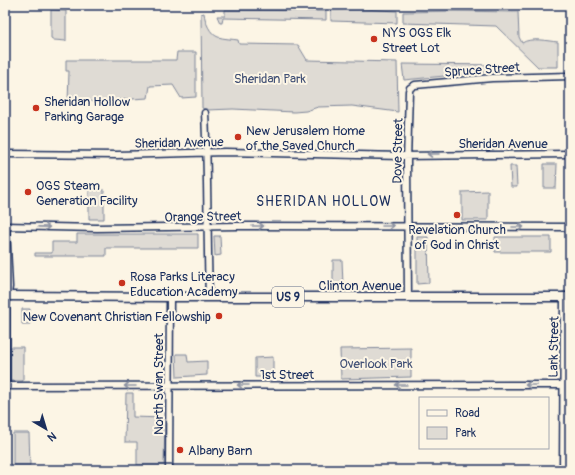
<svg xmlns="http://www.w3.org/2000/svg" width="575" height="475" font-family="Pangolin,sans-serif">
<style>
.green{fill:#dfdbd4;stroke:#7d8599}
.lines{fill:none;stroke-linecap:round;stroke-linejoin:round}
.minor-casing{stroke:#1b2f5e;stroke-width:9}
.major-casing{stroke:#1b2f5e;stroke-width:11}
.minor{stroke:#fcf5e5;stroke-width:6}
.major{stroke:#fcf5e5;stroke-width:8}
.oneway{stroke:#8c92a2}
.poi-dot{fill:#c8321e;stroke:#fcf5e5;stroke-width:1.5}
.labels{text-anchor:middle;stroke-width:4;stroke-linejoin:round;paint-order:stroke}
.shield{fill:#fcf5e5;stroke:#5e6a86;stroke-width:1}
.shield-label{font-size:12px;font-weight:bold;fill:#1b2f5e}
.poi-label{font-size:13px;fill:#1b2f5e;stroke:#fcf5e5;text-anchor:start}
.street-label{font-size:13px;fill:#1b2f5e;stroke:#fcf5e5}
.park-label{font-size:13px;fill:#425176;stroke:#fcf5e5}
.neighbourhood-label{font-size:14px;letter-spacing:1px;fill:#1b2f5e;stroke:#fcf5e5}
</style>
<rect width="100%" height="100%" fill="#fcf5e5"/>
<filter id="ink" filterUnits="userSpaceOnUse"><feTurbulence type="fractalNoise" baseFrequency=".025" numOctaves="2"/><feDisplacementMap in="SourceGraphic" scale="8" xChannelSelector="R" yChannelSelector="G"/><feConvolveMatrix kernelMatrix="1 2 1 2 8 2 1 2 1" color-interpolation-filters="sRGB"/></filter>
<g filter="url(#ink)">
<path class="green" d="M363,9L397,11V23L331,21V10Z
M51,10L66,11V41L54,40L51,38Z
M225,10L326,11V20L223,18L222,23H220L217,16H225Z
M454,11L518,12L519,37L522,43C531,37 547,41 558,42V67H538L496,26L403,23V12Z
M204,13C205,22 210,34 218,37C224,39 232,39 238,40L239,44L298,45L307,60L397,62L398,112L352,106L318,107L306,111L294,112L233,109L207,110L202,108L201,14Z
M177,52H196V97L181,98L173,85L150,86L148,98L68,103L69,71H66V60H176Z
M402,64L501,65L505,70L404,80Z
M544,164H557L556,188H544Z
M510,166H516L517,187H511Z
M89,190H104V219H89Z
M488,191V220H462V192Z
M77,234H198V248H106V256H35V253H52V242H77Z
M214,236H220L221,255L215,256Z
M417,237H428L429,283L417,284Z
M495,237H551V252H495Z
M333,260H342L343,285H333Z
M22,309H30V324H22Z
M10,347H23V381H10Z
M411,348V377L341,379L340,349Z
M176,354H187L188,362L207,361V375L177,377Z
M273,357V377H255V358Z
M126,393H133V417L165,418L164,465H137V442H125Z
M13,433H29L30,465H13Z"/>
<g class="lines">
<defs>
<path id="minor" d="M205,113C208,174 207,236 209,297
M5,154L117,155L225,152L401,156L570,154
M5,226L97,228L237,226L570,227
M6,226L9,287L6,306V386
M408,297L407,161L409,91L410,88L415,85L492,78L570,76
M5,386L570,385
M169,470L170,297
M563,470L564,296"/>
<path id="major" d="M5,296L170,297H570"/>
</defs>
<use href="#minor" class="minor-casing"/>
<use href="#major" class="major-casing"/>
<use href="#minor" class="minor"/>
<use href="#major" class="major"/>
</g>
<defs><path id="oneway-shaft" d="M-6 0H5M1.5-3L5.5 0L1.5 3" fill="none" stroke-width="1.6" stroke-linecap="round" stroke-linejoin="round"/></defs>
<g class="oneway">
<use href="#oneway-shaft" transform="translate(433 154) rotate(180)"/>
<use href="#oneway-shaft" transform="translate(258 226)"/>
<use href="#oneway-shaft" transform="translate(388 226)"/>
<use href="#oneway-shaft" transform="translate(44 227) rotate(1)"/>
<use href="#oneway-shaft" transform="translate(518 227)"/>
<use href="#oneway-shaft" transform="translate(243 385) rotate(180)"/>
<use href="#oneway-shaft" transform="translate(401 385) rotate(180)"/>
<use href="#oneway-shaft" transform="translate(531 385) rotate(-180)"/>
<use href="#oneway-shaft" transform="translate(130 386) rotate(180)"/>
</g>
</g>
<g class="poi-dot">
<circle cx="374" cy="39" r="4"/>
<circle cx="36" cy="108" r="4"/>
<circle cx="238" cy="137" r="4"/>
<circle cx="28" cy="192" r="4"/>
<circle cx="457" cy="215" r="4"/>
<circle cx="122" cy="283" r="4"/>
<circle cx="219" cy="316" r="4"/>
<circle cx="180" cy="450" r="4"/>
</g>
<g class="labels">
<rect class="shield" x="272" y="287" width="32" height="20" rx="3"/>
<g class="shield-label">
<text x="288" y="301">US 9</text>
</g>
<g class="poi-label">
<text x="382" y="37">NYS OGS Elk<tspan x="382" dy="15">Street Lot</tspan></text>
<text x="44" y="106">Sheridan Hollow<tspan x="44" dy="15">Parking Garage</tspan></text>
<text x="246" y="135">New Jerusalem Home<tspan x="246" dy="15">of the Saved Church</tspan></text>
<text x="36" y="190">OGS Steam<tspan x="36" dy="15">Generation Facility</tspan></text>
<text x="457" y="234" text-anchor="middle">Revelation Church<tspan x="457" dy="15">of God in Christ</tspan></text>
<text x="130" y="281">Rosa Parks Literacy<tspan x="130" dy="15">Education Academy</tspan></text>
<text x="211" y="321" text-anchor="end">New Covenant Christian Fellowship</text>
<text x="188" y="455">Albany Barn</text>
</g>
<g class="street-label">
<text transform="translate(482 69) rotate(-4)" y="5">Spruce Street</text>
<text transform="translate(179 142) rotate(-1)" y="5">Sheridan Avenue</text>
<text x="503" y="148">Sheridan Avenue</text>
<text transform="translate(397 151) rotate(-89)" y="5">Dove Street</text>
<text transform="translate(203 216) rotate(-1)" y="5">Orange Street</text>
<text x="360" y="290">Clinton Avenue</text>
<text transform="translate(553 347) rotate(-89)" y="5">Lark Street</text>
<text x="287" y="379">1st Street</text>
<text transform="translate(158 384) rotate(-90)" y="5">North Swan Street</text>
</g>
<g class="park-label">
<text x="270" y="83">Sheridan Park</text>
<text x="376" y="368">Overlook Park</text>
</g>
<g class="neighbourhood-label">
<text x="324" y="206">SHERIDAN HOLLOW</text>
</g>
</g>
<rect width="575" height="475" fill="none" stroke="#fcf5e5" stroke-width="20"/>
<rect x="10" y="10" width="555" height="455" fill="none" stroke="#1b2f5e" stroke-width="1.5" filter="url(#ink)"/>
<rect x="419" y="397" width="130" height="52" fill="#fcf5e5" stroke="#a2a6af"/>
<rect x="427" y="410" width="20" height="6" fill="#fcf5e5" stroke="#a2a6af"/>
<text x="455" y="417" font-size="12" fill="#1b2f5e">Road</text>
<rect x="427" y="427" width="20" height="12" fill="#dfdbd4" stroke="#a2a6af"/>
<text x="455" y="437" font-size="12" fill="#1b2f5e">Park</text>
<g transform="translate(46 429) rotate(142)" stroke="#fcf5e5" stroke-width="3" paint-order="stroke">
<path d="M0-3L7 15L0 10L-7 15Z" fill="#1b2f5e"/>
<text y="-6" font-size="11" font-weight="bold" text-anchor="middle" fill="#1b2f5e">N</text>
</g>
</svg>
